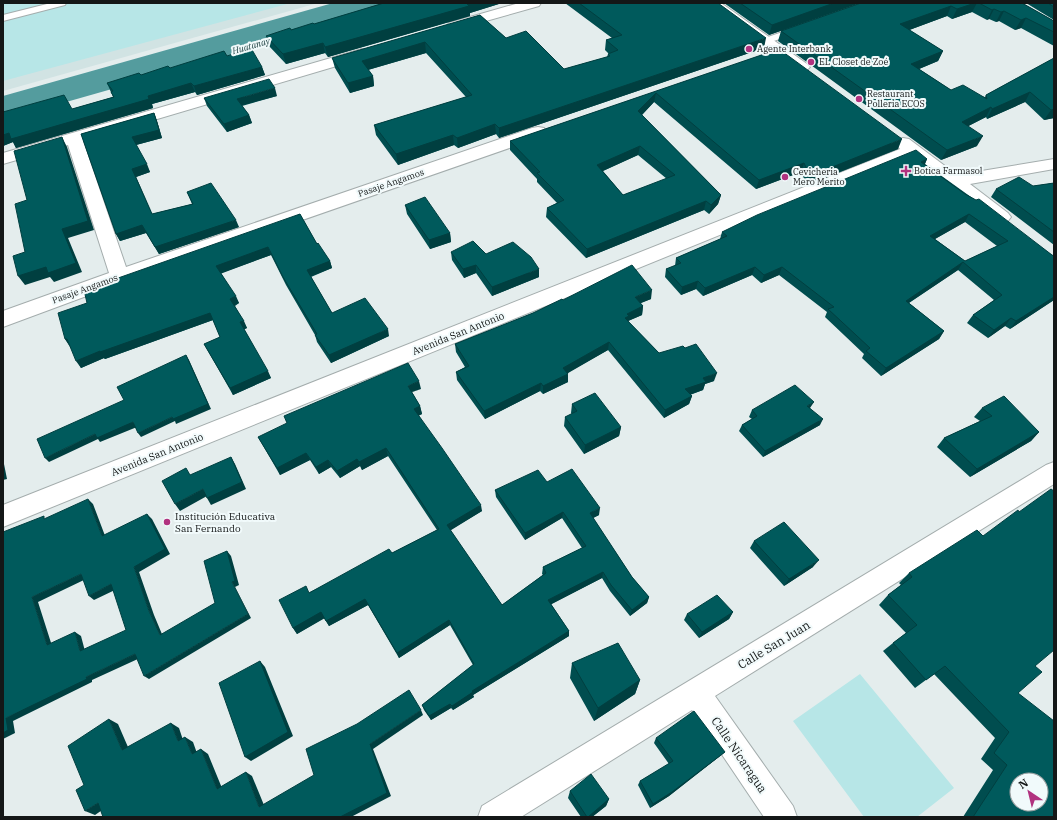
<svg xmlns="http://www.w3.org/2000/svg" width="1057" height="820" font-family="'IBM Plex Serif',serif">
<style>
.built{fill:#d1e3e3}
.green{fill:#b7e6e7}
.water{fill:#549c9e}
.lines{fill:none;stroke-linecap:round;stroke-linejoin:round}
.service-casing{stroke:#a4adad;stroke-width:2}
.minor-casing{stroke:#a4adad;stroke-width:2}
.service{fill:#fff;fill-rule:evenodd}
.minor{fill:#fff;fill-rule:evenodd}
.wall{fill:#004d4f;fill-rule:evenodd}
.shaded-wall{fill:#003f40}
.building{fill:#005a5c;stroke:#003f40;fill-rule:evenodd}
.poi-dot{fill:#b1327f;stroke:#f1fafb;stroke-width:1.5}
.labels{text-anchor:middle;stroke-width:4;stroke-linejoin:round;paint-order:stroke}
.far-water-label{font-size:9px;font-style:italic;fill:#193d3e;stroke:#f1fafb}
.far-poi-label{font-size:9px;fill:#141717;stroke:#f1fafb;text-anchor:start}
.far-street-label{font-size:9px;fill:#141717;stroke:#f1fafb}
.street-label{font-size:10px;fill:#141717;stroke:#f1fafb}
.poi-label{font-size:10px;fill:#141717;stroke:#f1fafb;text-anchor:start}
.near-street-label{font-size:12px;fill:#141717;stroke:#f1fafb}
</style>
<rect width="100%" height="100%" fill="#e4eded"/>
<path class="built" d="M3,3H318L3,91Z"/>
<path class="green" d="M3,3H291L3,81Z
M860,674L954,788L917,817H864L793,721Z"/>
<path class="water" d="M333,3H414L3,120V96Z"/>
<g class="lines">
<defs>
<path id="service" d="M51,3H66L65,5L3,21V15Z
M797,27L800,28L802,30L800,32L765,44L760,41L762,39Z"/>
<path id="minor" d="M519,3H541L539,6L454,30L449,29L447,26L449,23Z
M705,3H721L807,64L810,67L807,70L802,72L797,70Z
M362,49L367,51L370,54L367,57L83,141L126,267L532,128L538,127L544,128L546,132L544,136L127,281L3,327V311L109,273L68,145L3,164V153Z
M903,138L909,139L957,175L1054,159V169L970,184L1008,213L1011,217L1008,221L1002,223L996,221L911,157L3,527V505L900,149L895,143L897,139Z
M1054,462V484L715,696L793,806L797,817H764L692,710L521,817H478L482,806L1046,465Z"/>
</defs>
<use href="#service" class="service-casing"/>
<use href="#minor" class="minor-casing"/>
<use href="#service" class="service"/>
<use href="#minor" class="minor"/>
</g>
<path class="wall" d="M384,3H502L470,13V16L328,57L325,53L286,64L269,46L266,36L314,24Z
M565,3H718L764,48L499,138L496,134L458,148L454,145L398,165L376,135L374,125L466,97L426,53L368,70L373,76L374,86L350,93L335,68L332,58L480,15L506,38L564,69L607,57L608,54H609L605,50L606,40L612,38Z
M724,3H860L769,35Z
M861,3H1022L1054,21V46L1021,28L1015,30L999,21L996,22L989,19L987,20L972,12L952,19L947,16L909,30L943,51L938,61L919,69L951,90L985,97L986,95L1054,58V118L1044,120L1025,102L987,119L986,117L968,126L977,146L941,160L778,41L781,31Z
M1026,3H1054V20Z
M779,49L898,149L807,185L801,172L756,189L654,102L642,115L721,195L718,204L709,214L704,210L586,258L546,217L547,208L557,203L537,182V179L510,150V141ZM638,155L667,179L623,195L603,171Z
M227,56L262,67L265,75L197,95L195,92L152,104L153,108L16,148L13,142L3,146V112L72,109L113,97L107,83L141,75Z
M277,96L242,106L249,115L252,123L227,132L207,106L204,98Z
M154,113L157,121L162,138L136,145L150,172L136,177L152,214L192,204L187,192L239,227L159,254L146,233L120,241L116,234L81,134Z
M927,159L925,164L1052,255L1054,256V300L1010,329L1005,326L988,338L967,323L973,315L994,300L958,270L909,303L944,331L939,339L881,376L862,358L864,354L825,317L827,312L779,275L761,283L752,275L703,296L696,289L681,295L665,277L666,269L675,266L676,258L720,239L722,232ZM965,222L997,246L965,261L935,239Z
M1054,183V245L991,197L996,189L1033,186Z
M405,205L450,233L451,242L430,249L407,214Z
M300,214L317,244L330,261L332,268L311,277L332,313L389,336L331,363L317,342L315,335L286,285L271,255L221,273L239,303L235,306L247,328L244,329L271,378L233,395L204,344L220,337L213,320L105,359L104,358L81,368L70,346L65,339L87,303Z
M451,252L486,254L539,277L492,296L476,273L464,278L452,260Z
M651,299L640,303L643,306L642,315L628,321L659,353L685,348L714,381L705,384L703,390L690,395L692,396L689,404L664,418L608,350L567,373L568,382L543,394L540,391L485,419L457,380L456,372L465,367L456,352L455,344L533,313L563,300Z
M421,389L412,392L420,406L422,414L418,416L482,511L450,530L502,605L543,575L542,574L543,567L582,548L562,518L525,540L496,497L495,490L547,482L599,515L593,518L632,577L649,597L647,603L630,616L610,591L602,578L551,604L569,631V636L473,695L474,697L453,710L451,708L431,720L424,710L422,705L473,665L450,625L399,658L368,605L329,626L324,618L297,634L293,628L310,592L392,553L437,530L388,456L362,470L360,466L340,478L331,467L319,474L310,460L280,475L258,437Z
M572,404L621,427L619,436L584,454L564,426L565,417L572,414L571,413Z
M810,408L820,425L763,457L739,431L742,425L752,419L749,417L752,410Z
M982,408L1039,432L1031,441L970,477L937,447L944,438L980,421L974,417Z
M754,541L813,567L784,586L750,548Z
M909,573L1035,666L1018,693L1054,817H963L993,770L981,759L995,738L934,674L915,688L883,651L893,643L906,633L879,605L888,595L901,585L899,583Z
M733,612L729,619L699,638L684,620L687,614Z
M572,663L640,680L635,694L594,721L570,678Z
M656,738L725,752L720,756L669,796L650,808L638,785L640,781L669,764L654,743Z
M570,791L609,799L606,806L592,817H581L568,798Z"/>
<path class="shaded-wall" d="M469,3H502L470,13V16L328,57L325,47Z
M834,3H860L769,35L772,25Z
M975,3H977L972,12L952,19L957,9Z
M951,6L947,16L896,35L900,24Z
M994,9L989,19L987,20L992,10Z
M1004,11L999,21L996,22L1001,12Z
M1026,18L1021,28L1015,30L1021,20Z
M766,38L764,48L499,138V128Z
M425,42L426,53L364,71L362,61Z
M323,43L325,53L286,64L283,54Z
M943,51L938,61L907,74L911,64Z
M262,67L265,75L197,95L194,86Z
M373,76L374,86L350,93L348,83Z
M191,83L195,92L152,104L153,108L16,148L13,142L3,146V135L148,96Z
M275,88L277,96L239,106L237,99Z
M1030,92L1025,102L987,119L992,109Z
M656,93L654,102L637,120L638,111Z
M991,107L986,117L957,132L962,122Z
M1054,109V118L1044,120L1051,110Z
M154,113L157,121L162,138L136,145L132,137Z
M249,115L252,123L227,132L224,124Z
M495,124L496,134L458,148L457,138Z
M453,135L454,145L398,165L396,154Z
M983,136L977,146L941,160L947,150Z
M62,137L67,147L94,230L68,238L82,272L54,282L50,277L25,285L18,276Z
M902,139L898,149L807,185L810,176Z
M640,146L638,155L596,174L597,165Z
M927,159L923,168L921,162Z
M804,163L801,172L756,189L759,180Z
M147,164L150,172L136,177L156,221L132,169Z
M721,195L718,204L709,214L711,205Z
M706,201L704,210L586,258L587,249Z
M969,214L965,222L926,244L930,236Z
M236,220L239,227L159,254L155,247Z
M142,225L146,233L120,241L116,234Z
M450,233L451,242L430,249L429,240Z
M268,247L271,255L220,274L216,266Z
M330,261L332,268L309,277L307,270Z
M963,262L958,270L901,308L906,301Z
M476,265V273L464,278L463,269Z
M755,267L752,275L703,296L705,288Z
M782,267L779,275L761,283L764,275Z
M539,269V277L492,296V287Z
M698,281L696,289L681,295L682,287Z
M652,290L651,299L634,306L635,297Z
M236,296L239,303L233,306L230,299Z
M1054,297V300L1010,329L1016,321Z
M643,306L642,315L628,321L625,318L627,314Z
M210,313L213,320L105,359L104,358L81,368L76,361L100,351Z
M1011,318L1005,326L988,338L994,330Z
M244,321L247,328L243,330L240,322Z
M388,329L389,336L331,363L329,355Z
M944,331L939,339L881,376L886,368Z
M65,339H67L70,347Z
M609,342L608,350L563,376V368Z
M186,355L189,360L211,409L176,424L175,421L141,437L138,433L172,417Z
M268,371L271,378L233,395L230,388Z
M717,373L714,381L705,384L703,390L683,397L685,389L703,378Z
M568,374V382L543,394V386Z
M419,381L421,389L409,393L408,386Z
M541,383L540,391L485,419L484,411Z
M692,396L689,404L664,418L665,410Z
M814,402L810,408L804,412L807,406Z
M420,406L422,414L415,417L414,409Z
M823,419L820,425L763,457L765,451Z
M133,422L137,427L100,442L98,439L49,462L45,458L95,434Z
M621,427L619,436L584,454L585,445Z
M1039,432L1031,441L970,477L977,469Z
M386,448L388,456L362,470L359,462Z
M306,453L310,460L280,475L277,468Z
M231,457L235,464L246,489L211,505L207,498Z
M3,459L7,479L3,480Z
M357,459L360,466L340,478L337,471Z
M328,460L331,467L319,474L316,467Z
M203,489L207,496L180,511L175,504Z
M88,499L93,504L107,541L102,536Z
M481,505L482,511L448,532L447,525Z
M600,508L599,515L589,520L590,513Z
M563,512L562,518L525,540V533Z
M147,514L152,519L170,554L139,572L154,615L164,639L160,635L149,611L134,567Z
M227,551L231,556L239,585L235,587L251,618L149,679L144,676L248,614L232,582Z
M819,560L813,567L784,586L789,579Z
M603,572L602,578L548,606V600Z
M81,574L86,579L38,602L53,649L47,645L32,597Z
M111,584L117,589L94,600L89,596Z
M649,597L647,603L630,616L632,610Z
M365,599L368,605L329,626L326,621Z
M321,612L325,618L297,634L293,628Z
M733,612L729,619L699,638L702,632Z
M449,620L450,625L399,658L397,653Z
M569,631V636L473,695L474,697L453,710L452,706L472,691Z
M75,632L81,636L86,655L80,651Z
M135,654L140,658L92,680V682L13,721L15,733L3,739V733L6,718L86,677Z
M260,661L265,667L293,736L251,761L245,757Z
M640,680L635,694L594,721L598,708Z
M450,704L451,708L431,720L429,716Z
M421,710L423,715L373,749L391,796L351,817H340L370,744Z
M109,719L118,724L131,754L122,750Z
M171,723L179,728L185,746L178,741Z
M185,737L193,742L199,759L192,754Z
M201,749L208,754L224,793L217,789Z
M725,752L720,756L669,796L650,808L653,804Z
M246,772L252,776L266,810L259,807Z
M609,799L606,806L592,817H588Z
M98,803L108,806L95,815L85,811Z"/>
<path class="building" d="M384,3H469L467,4L469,6L325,47L323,43L283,54L266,36L290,28L291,30L313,23L314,24Z
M579,3H718L766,38L499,128L495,124L457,138L453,135L396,154L374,125L472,95L425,42L362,61L373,76L348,83L332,58L480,15L506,38L526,31L564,69L610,56L608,54L618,50L606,40L622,35Z
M740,3H834L772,25Z
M861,3H975L957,9L951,6L900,24L943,51L911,64L951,90L963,85L987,99L986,95L1054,58V109L1051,110L1030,92L992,109L991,107L962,122L983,136L947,150L781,31Z
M979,3H1022L1054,21V32L1026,18L1021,20L1004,11L1001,12L994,9L992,10Z
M1048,3H1054V7Z
M251,48L262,67L194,86L191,83L148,96L149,99L11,139L9,133L3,135V112L64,95L72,109L114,97L111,92L113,91L107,83L139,73L141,75L168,66L170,68L224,51L227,56Z
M779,49L902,139L810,176L804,163L759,180L656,93L638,111L721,195L711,205L706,201L587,249L547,208L564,200L537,173L540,172L510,141ZM640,146L675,175L623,195L597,165Z
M269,79L275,88L237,99L249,115L224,124L204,98Z
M154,113L159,130L132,137L147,164L132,169L152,214L193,204L187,192L211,183L236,220L155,247L142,225L116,234L81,134Z
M62,137L88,221L62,229L76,263L48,273L46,267L18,276L13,256L25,252L15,204L27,200L14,151Z
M916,150L927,159L921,162L965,194L976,200L979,199L1052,255L1054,256V297L1016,321L1011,318L994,330L973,315L1002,295L963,262L906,301L944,331L886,368L866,351L870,348L828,309L834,307L782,267L764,275L755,267L705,288L698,281L682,287L666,269L681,263L676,258L727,236L722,232L757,215ZM969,214L1008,241L965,261L930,236Z
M1019,177L1033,186L1054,183V232L996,189Z
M425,197L450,233L429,240L405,205Z
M300,214L317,244L318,243L330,261L307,270L332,313L365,298L388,329L329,355L315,335L317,334L283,277L268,247L216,266L236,296L230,299L244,321L240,322L268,371L230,388L204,344L220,337L210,313L100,352V351L76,361L67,339H65L58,313L87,303L84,290Z
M473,241L486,254L513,242L531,257L539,269L492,287L476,265L463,269L451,252Z
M632,265L652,290L635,297L643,306L627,314L629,316L625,318L659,353L683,346L685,348L696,344L717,373L703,378L706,382L685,389L692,396L665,410L609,342L563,368L568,374L543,386L541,383L484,411L456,372L469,366L455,344L533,313L562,299L563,300Z
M186,355L208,404L173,419L172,417L138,433L133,422L97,438L95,434L45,458L37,439L124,400L117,387Z
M408,363L419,381L408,386L420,406L414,409L442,448L481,505L447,525L502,605L546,573L543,567L586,546L563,512L525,533L495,490L538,470L547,482L572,469L600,508L590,513L632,577L649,597L632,610L611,585L603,572L548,600L569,631L472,691L473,692L452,706L450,704L429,716L422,705L474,664L449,620L397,653L365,599L326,621L321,612L293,628L279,600L306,586L309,593L389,549L392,553L439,529L386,448L359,462L357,459L337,471L328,460L316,467L306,453L277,468L258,437L287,423L284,416Z
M795,385L814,402L807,406L823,419L765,451L742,425L757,416L752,410Z
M595,393L621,427L585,445L565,417L577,411L572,404Z
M1004,396L1039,432L977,469L944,438L992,416L982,408Z
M231,457L242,482L207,498L203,489L175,504L162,481L186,468L190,475Z
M1051,489L1054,491V650L1035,666L1042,672L1018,693L1054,721V817H973L1007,765L994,753L1009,732L945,666L926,680L893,643L917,625L888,595L912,577L909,573L977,530L983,536L1018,510L1019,512ZM1017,780H1041V804H1017Z
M88,499L102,536L147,514L165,549L134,567L149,611L160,635L215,603L204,561L227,551L235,581L232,582L248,614L144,676L135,654L86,677L87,679L6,718L8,730L3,733V532L44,516V519ZM81,574L89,596L111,584L126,630L80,651L75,632L47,645L32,597Z
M784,522L819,560L789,579L754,541Z
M717,595L733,612L702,632L687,614Z
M618,643L640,680L598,708L572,663Z
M260,661L288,732L245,757L219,683Z
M409,690L421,710L370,744L387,793L340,817H103L98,803L85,811L76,790L84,785L68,746L109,719L122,750L171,723L178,741L185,737L192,754L201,749L217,789L246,772L259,807L314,775L306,749L357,724Z
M694,711L725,752L672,792L653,804L640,781L673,761L656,738Z
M591,774L609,799L588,817H587L570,791Z"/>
<g class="poi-dot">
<circle cx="749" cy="49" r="4"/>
<circle cx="811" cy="62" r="4"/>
<circle cx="859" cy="99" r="4"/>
<path d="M904 165h4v4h4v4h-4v4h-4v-4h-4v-4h4z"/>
<circle cx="785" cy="177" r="4"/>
<circle cx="167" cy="522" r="4"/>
</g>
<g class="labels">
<g class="far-water-label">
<text transform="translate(251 46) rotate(-16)" y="3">Huatanay</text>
</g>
<g class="far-poi-label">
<text x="757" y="52">Agente Interbank</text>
<text x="819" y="65">EL Closet de Zoé</text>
<text x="867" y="97">Restaurant<tspan x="867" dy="10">Polleria ECOS</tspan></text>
<text x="914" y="174">Botica Farmasol</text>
<text x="793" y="175">Cevicheria<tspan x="793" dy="10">Mero Merito</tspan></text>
</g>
<g class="far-street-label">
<text transform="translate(391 183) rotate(-19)" y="3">Pasaje Angamos</text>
<text transform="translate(85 289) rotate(-20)" y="3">Pasaje Angamos</text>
</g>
<g class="street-label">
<text transform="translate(458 333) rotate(-22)" y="4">Avenida San Antonio</text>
<text transform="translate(157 454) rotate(-22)" y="4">Avenida San Antonio</text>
</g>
<g class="poi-label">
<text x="175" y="520">Institución Educativa<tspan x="175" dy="12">San Fernando</tspan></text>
</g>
<g class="near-street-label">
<text transform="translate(774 645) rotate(-31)" y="4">Calle San Juan</text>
<text transform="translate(739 755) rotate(56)" y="4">Calle Nicaragua</text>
</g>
</g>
<rect width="1057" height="820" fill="none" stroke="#141717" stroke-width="8"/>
<g transform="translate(1029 792) rotate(325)"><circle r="19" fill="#f1fafb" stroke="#999fa0"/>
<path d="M0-3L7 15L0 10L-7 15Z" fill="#b1327f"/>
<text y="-6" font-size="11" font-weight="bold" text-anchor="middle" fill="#141717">N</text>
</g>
</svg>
